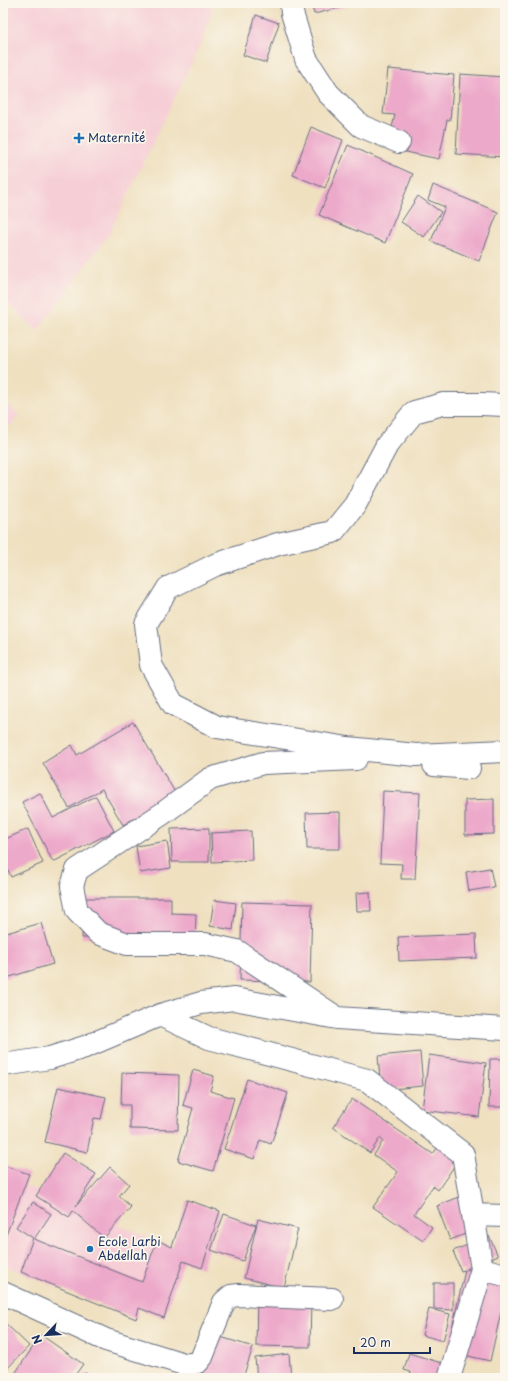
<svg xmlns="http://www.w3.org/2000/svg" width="508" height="1381" font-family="'Playpen Sans',sans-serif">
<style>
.built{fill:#f6cfd6}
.building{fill:#eda9ca}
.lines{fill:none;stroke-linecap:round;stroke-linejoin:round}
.minor-casing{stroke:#656d80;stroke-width:24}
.minor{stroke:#fff;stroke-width:22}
.poi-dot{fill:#1f6fb2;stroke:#fbf7ec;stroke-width:1.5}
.labels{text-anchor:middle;stroke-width:3.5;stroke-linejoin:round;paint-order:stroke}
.poi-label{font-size:12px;fill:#1b2f5e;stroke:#fbf7ec;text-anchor:start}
</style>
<rect width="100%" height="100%" fill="#fbf7ec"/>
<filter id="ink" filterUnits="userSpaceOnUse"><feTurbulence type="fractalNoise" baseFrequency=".025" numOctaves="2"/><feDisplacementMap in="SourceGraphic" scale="8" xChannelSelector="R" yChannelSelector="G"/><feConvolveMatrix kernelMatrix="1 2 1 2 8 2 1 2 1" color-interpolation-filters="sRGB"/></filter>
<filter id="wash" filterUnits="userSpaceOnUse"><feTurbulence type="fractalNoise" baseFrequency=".012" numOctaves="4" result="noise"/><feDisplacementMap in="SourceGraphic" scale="16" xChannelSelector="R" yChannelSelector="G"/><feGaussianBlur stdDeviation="0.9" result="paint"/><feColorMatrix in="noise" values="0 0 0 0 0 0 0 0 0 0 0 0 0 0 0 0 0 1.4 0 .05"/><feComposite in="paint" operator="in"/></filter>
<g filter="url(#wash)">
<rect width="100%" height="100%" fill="#efe0c0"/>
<path class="built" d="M3,3H214L202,41L109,234L37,331L3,298Z
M3,401L19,415L3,434Z
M21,1184L185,1253L164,1318L139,1308L136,1319L3,1265V1246Z"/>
<g id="blocks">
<path class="building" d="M311,3H355V4L314,14Z
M256,15L279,23L266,63L243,55Z
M388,69L454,75L450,120H447L439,159L387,148L395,115L383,114Z
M460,74L505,77V157L456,154Z
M311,127L343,140L325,188L293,175Z
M348,145L413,174L385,243L319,215Z
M433,185L498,212L479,261L431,241L445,207L428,200Z
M418,196L441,212L424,237L401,222Z
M133,722L176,794L123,825L102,789L69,808L43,763L72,745L77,755Z
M383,791L420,793L415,879H401L402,864L380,863Z
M40,793L53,818L96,796L114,831L53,862L22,802Z
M494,799V834L465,835V800Z
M340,812V849H307L306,813Z
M209,828V862H172L171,829Z
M28,829L43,863L11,877L3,859V840Z
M251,831L252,860L212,862L211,833Z
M167,841L171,868L140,873L136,846Z
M490,868L494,887L469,891L466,872Z
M370,892L371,911H357L356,893Z
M83,898H171V913L196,914L195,950L183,939L82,938Z
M214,900L236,903L233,930L210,926Z
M242,902L312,904L310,982L240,980Z
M41,923L53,964L3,979V934Z
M476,934L477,958L399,961L398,937Z
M420,1052L423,1086L381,1090L378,1056Z
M429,1055L486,1063L479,1117L422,1110Z
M490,1059H505V1107H489Z
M193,1070L214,1076L210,1091L234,1098L213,1171L178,1161L193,1108L183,1105Z
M122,1073L179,1075L178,1130L130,1129V1105H121Z
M247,1079L288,1093L271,1144L260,1140L254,1159L224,1149Z
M58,1087L106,1097L101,1119L94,1118L87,1152L45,1142Z
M352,1099L433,1154L439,1145L459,1159L438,1190L433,1186L414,1214L432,1227L423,1241L373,1207L398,1172L374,1155L383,1141L380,1138L370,1153L333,1127Z
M63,1153L96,1174L76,1206L110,1167L129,1184L119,1196L131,1207L104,1238L73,1211L69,1217L36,1196Z
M3,1165L29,1174L3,1243Z
M469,1193L483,1227L450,1240L437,1206Z
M187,1200L220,1211L202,1268L183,1261L164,1318L139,1308L136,1319L21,1272L33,1238L16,1227L33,1202L51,1214L34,1239L142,1282L157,1240L172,1247Z
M224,1214L256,1225L243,1261L211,1250Z
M258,1219L298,1229L284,1288L244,1278Z
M489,1236L498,1256L466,1269L505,1278V1294L490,1361L447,1351L465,1270L461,1271L453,1251Z
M434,1283H453V1310L434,1309Z
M257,1299L311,1301L310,1347L256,1346Z
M429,1309L450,1314L443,1341L422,1335Z
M3,1321L29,1346L3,1373Z
M41,1335L83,1364L73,1378H12Z
M214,1335L253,1347L243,1378H201Z
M409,1353L461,1369L458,1378H409L411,1372L404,1370Z
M289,1354L291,1378H257L255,1358Z
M85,1373L94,1378H82Z"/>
</g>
</g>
<g filter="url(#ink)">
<use href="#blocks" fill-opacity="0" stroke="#656d80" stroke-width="1"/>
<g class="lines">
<defs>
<path id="minor" d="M291,3L292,13L306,59L328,93L361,126L399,142
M505,405L481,404H443L414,412L387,445L355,505L333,532L278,544L215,565L168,588L146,624L151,665L173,704L217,727L348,748L416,755L505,751
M434,765L469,768
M160,1015L209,1038L367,1080L463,1154L482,1269L449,1378
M337,1018L237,951L205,944H127L98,933L77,911L72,886L77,870L162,814L210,779L263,763L356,759
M3,1065L50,1058L85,1047L160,1015L201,1003L234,999L337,1018L505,1029
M473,1215L505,1216
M482,1269L505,1275
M3,1293L106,1340L187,1365L198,1362L202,1357L224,1302L231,1296L239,1295L332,1299"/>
</defs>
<use href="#minor" class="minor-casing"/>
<use href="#minor" class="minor"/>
</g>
</g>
<g class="poi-dot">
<path d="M77 132h4v4h4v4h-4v4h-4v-4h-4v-4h4z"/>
<circle cx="90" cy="1249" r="4"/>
</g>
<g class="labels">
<g class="poi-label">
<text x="88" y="142">Maternité</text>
<text x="98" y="1246">Ecole Larbi<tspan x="98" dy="14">Abdellah</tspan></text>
</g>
</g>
<rect width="508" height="1381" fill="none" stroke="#fbf7ec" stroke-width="16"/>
<g transform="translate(46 1335) rotate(245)" stroke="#fbf7ec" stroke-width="3" paint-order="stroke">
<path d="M0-3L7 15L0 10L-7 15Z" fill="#1b2f5e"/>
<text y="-6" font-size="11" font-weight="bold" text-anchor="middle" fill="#1b2f5e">N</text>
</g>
<path d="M354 1347v6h76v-6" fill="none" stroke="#1b2f5e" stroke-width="2"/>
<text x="360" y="1347" font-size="12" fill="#1b2f5e" stroke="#fbf7ec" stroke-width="3" paint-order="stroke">20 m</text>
</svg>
